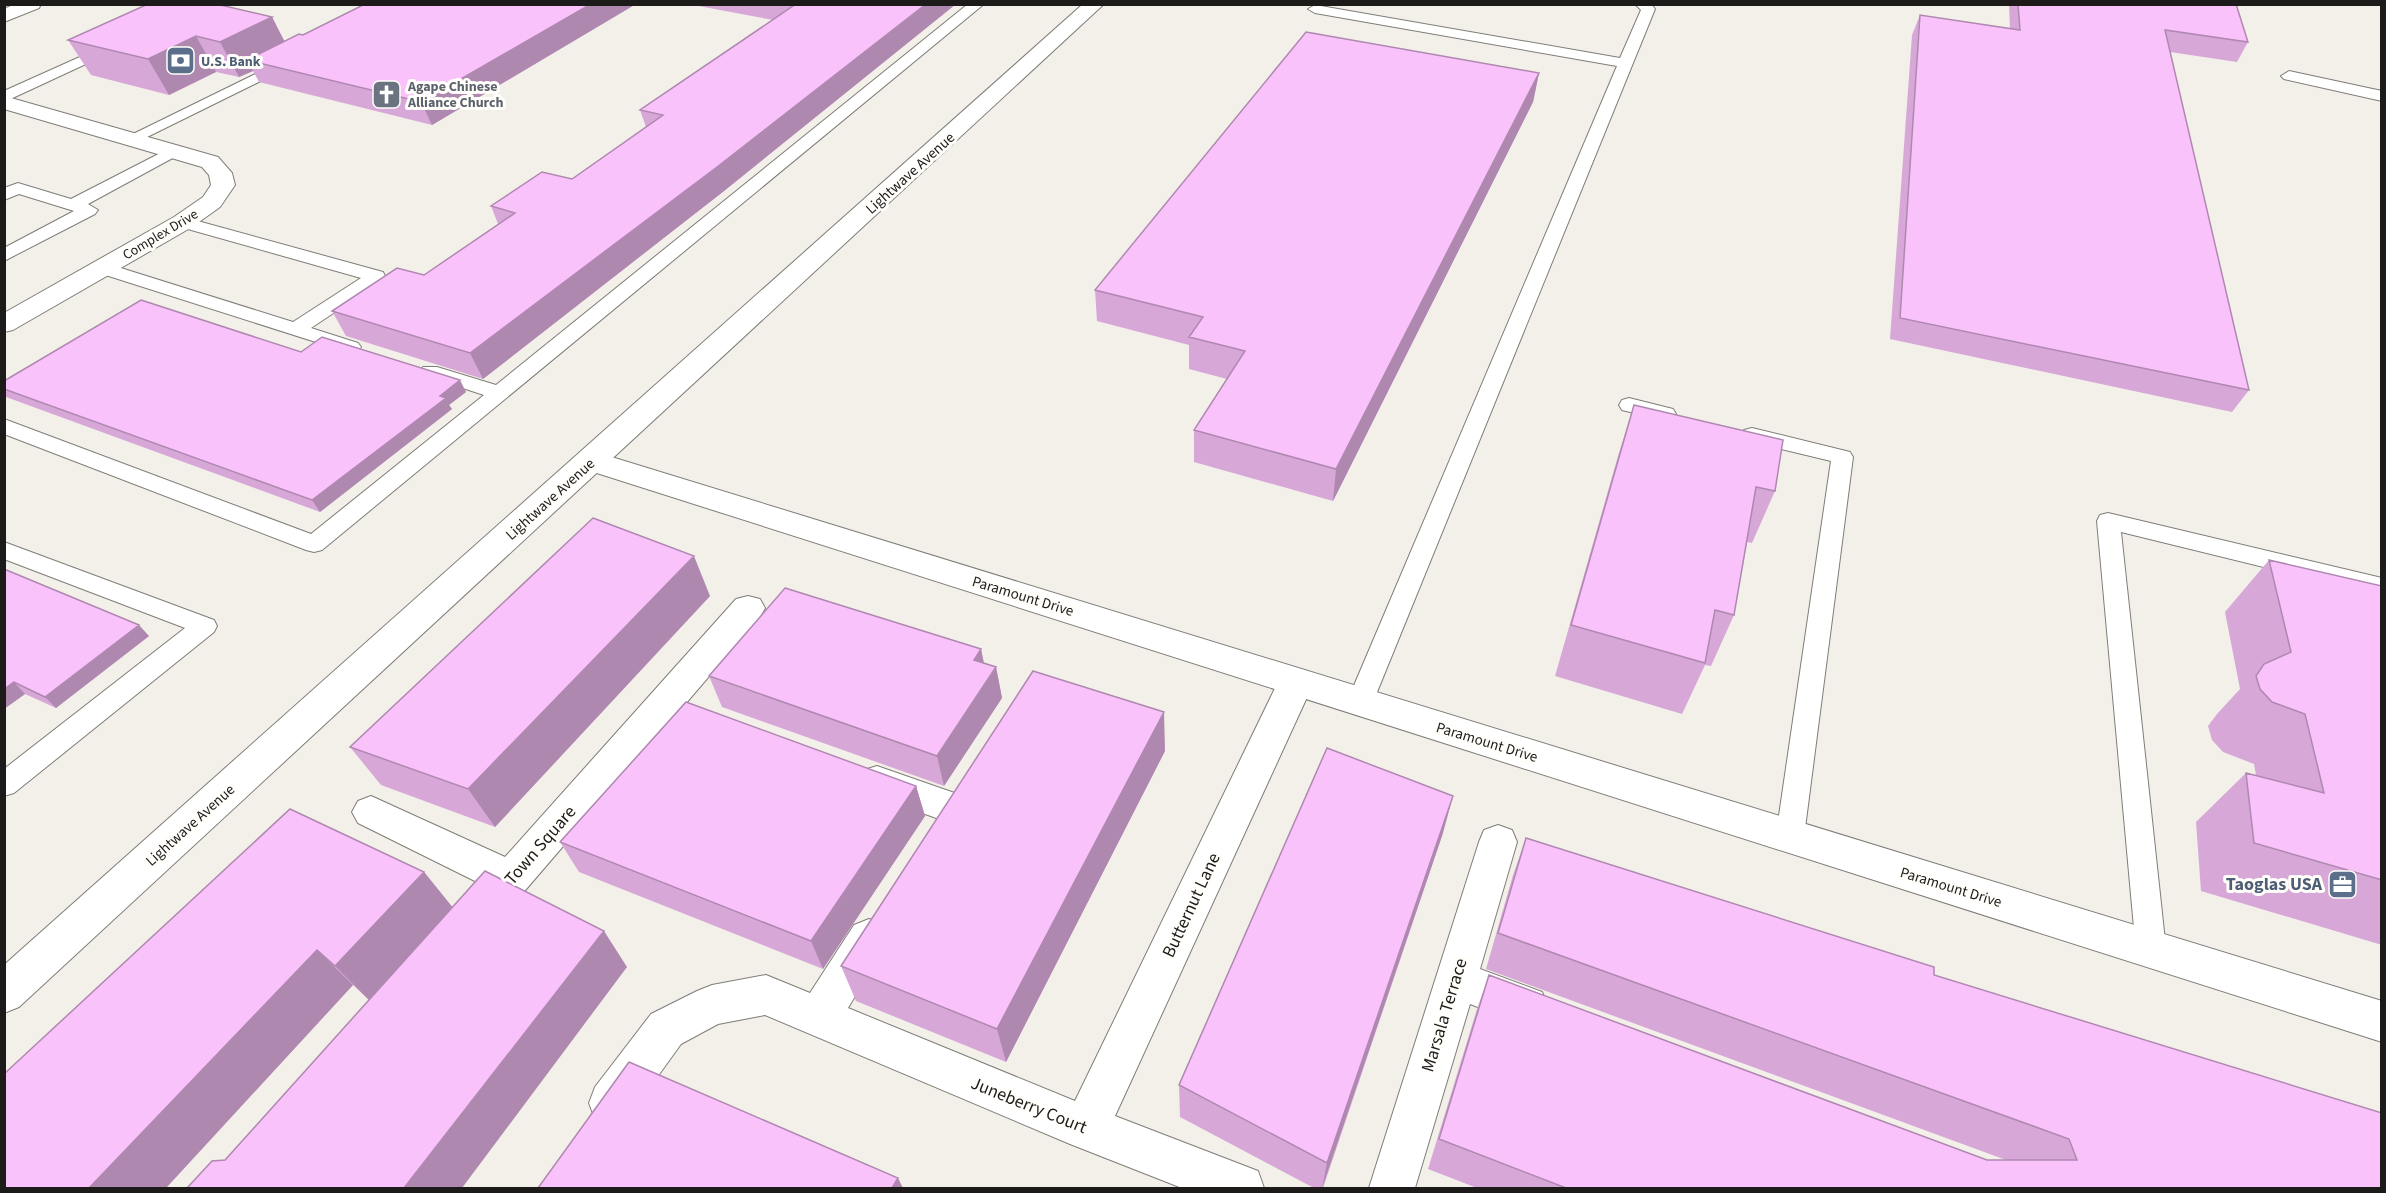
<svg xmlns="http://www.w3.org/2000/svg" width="2386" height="1193" font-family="'Source Sans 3',sans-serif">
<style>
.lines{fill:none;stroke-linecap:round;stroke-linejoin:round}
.service-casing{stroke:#7f7d77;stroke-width:2}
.minor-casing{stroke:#7f7d77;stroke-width:2}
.tertiary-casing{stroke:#7f7d77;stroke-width:2}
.secondary-casing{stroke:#7f7d77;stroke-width:2}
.primary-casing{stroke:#7f7d77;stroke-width:2}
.service{fill:#fff;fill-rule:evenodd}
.minor{fill:#fff;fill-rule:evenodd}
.tertiary{fill:#fff;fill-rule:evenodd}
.secondary{fill:#fff;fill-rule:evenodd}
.primary{fill:#fff;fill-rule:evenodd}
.wall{fill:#d7a7d8}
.shaded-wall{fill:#af88b0}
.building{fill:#fac2fb;stroke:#af88b0;stroke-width:1.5}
.labels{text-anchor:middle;stroke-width:6;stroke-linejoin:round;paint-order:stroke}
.far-service-label{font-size:14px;font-weight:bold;fill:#4e5e75;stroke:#fffefa;text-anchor:start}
.far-worship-label{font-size:14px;font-weight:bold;fill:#5b616d;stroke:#fffefa;text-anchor:start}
.far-street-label{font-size:14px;fill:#1c1b19;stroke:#fffefa}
.street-label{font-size:15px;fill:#1c1b19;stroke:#fffefa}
.near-street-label{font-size:18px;fill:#1c1b19;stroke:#fffefa}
.near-service-label{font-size:18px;font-weight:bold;fill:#4e5e75;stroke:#fffefa;text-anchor:end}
</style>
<rect width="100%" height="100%" fill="#f3f0ea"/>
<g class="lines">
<defs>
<path id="service" d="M968,4H984L322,550L314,552L306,550L4,434V419L311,534L484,395L423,375L420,371L423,367H437L496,385Z
M1635,4H1651L1655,9L1373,702L1369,709L1360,712L1351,709L1347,702L1617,66L1315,13L1308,9L1315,5L1620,58L1641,10Z
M111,43L118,47L116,50L4,102V91Z
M284,60L289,61L291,64L289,67L139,141H127L125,138Z
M2289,71L2382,91V101L2284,79L2281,76Z
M174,146L180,148L182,151L180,154L88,204L98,210L95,214L4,261V248L74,211L19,194L4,200V188L18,183L71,199Z
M183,217L383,272L385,276L383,280L311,328L358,343L361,347L358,351H344L96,272L93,268L102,262L108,264L293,322L361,278L177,226L174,222Z
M1629,398L1673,409L1676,414L1673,419L1666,421L1622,410L1619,405L1622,400Z
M1752,428L1850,452L1853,457L1804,836L1800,845L1790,848L1780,845L1776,836L1831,461L1744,440L1741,435L1744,430Z
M2108,513L2382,578V596L2121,532L2166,950L2162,960L2151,964L2140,960L2136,950L2097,521L2100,515Z
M4,542L214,620L217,626L214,632L14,793L4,796V769L185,628L4,559Z"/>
<path id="minor" d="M748,596L760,599L765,608L760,617L492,929L478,934L464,929L458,916L464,903L481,884L358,823L352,812L358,801L371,796L505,857L736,599Z
M1296,668L1308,672L1314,682L1115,1116L1258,1171L1264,1188H1182L1070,1144L765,1015L718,1024L681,1044L627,1119L611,1125L595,1119L589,1103L595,1087L651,1014L697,991L712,985L766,975L810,993L854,925L869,919L884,925L890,938L848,1008L1075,1101L1278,682L1284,672Z
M877,766L966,797L972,808L966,819L953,824L864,792L858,781L864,770Z
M1498,825L1512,830L1517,842L1480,969L1542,992L1548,1006L1542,1020L1527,1026L1470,1004L1415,1188H1369L1479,842L1484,830Z"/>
<path id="tertiary" d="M4,96L218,157L232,173L235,185L220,207L192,227L13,330L4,332V313L174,217L203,197L211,185L209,175L202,167L4,109Z
M592,451L2382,1001V1042L581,468L577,461L581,454Z"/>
<path id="secondary" d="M1083,4H1104L19,1007L4,1013V965Z"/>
<path id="primary" d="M15,4H41L39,8L4,22V9Z"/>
</defs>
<use href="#service" class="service-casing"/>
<use href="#minor" class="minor-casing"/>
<use href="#tertiary" class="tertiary-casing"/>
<use href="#secondary" class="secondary-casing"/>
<use href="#primary" class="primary-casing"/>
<use href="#service" class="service"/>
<use href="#minor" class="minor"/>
<use href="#tertiary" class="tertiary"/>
<use href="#secondary" class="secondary"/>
<use href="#primary" class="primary"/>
</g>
<path class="wall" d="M365,4H636L432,125L259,82L253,71L239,77L216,72L169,95L91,75L68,40L272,17L284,41L303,35Z
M688,4H956L724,191L483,379L346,336L332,311L424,275L498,224L491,206L572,179L646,127L640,110L773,20Z
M2009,4H2236L2248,42L2237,62L2170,52L2249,390L2232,412L1890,339L1912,35L1920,15L2010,29Z
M1539,73L1533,102L1333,501L1194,462V430L1227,379L1189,369V345L1097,321L1095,290Z
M301,352L466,392L449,405L452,409L320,512L6,397L4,396V381Z
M1634,405L1775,491L1752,543L1747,542L1734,615L1711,666L1705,665L1682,714L1555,676L1618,456Z
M2269,560L2382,586V945L2201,891L2196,822L2246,773L2256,775L2254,764L2223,752L2212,740L2208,726L2217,714L2240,689L2225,612Z
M4,569L149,636L56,708L25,694L4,709Z
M710,596L495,827L381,785L350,747Z
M981,649L984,663L996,667L1002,698L944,786L722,707L709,676Z
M1165,751L1006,1062L856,1001L841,966Z
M916,786L925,816L823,969L579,872L560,842Z
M1443,833L1323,1188H1314L1180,1117L1179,1085Z
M1526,838L1934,975L2382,1188H1477L1428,1169L1477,1009L1489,975L1987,1160H2006L1486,969L1513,875Z
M424,872L452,907L627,967L225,1160L369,1000L353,985L166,1188H4Z"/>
<path class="shaded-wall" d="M591,4H636L432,125L421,102Z
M926,4H956L724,191L483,379L470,353Z
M272,17L290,52L247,60L253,71L239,77L220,42Z
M196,36L216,72L169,95L148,59Z
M1539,73L1533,102L1333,501L1336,469Z
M460,380L466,392L449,405L452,409L320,512L312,500Z
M694,556L710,596L495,827L468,789Z
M139,625L149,636L56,708L45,697Z
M981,649L987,680L996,667L1002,698L944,786L937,756L974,660Z
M14,682L25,694L4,709V689Z
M1164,712L1165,751L1006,1062L997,1029Z
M916,786L925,816L823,969L811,941Z
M1453,796L1443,833L1322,1188L1327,1163Z
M424,872L454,909L370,1001L335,966Z
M604,931L627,967L462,1188H404Z
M317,950L353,985L166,1188H89Z
M898,1178L903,1188H892Z"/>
<path class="building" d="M148,4H216L272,17L220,42L196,36L148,59L68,40Z
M365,4H591L421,102L247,60L299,34L303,35Z
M796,4H926L717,167L470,353L332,311L397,268L424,275L515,213L491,206L542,172L572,179L663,115L640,110Z
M2018,4H2236L2248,42L2165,30L2249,390L1900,318L1920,15L2020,30Z
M1306,32L1539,73L1336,469L1194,430L1245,351L1189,337L1203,317L1095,290Z
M141,300L301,352L322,337L460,380L440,396L446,398L312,500L4,389V381Z
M1634,405L1783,440L1775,491L1756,487L1734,615L1715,610L1705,663L1571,625Z
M593,518L694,556L468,789L350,747Z
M2269,560L2382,586V880L2254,843L2246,773L2324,793L2305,714L2272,702L2260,689L2256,676L2264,664L2291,652Z
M4,569L139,625L45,697L14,682L4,689Z
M785,588L981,649L974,660L996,667L937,756L709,676Z
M1033,671L1164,712L997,1029L841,966Z
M686,702L916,786L811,941L560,842Z
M1327,748L1453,796L1327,1163L1179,1085Z
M290,809L424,872L335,966L317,950L89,1188H4V1074Z
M1526,838L1934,967V975L2382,1113V1188H1566L1439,1139L1489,975L1987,1160H2077L2069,1139L1498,933Z
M485,871L604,931L404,1188H187L212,1161L225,1160Z
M629,1062L898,1178L892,1188H538Z"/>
<defs>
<symbol id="bank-square" viewBox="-11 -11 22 22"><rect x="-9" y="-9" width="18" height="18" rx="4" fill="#5c6f8a" stroke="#fffefa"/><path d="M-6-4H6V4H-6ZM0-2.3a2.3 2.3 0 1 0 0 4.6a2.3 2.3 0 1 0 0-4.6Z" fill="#fff"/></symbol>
<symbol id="church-square" viewBox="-11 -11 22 22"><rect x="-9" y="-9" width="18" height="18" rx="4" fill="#6b7280" stroke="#fffefa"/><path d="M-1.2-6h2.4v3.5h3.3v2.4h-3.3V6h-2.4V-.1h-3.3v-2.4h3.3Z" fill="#fff"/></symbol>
<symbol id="office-square" viewBox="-11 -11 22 22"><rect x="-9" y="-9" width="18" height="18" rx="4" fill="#5c6f8a" stroke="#fffefa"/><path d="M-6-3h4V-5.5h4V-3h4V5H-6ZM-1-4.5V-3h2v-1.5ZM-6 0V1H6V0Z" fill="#fff"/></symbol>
</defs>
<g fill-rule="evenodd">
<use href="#bank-square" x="164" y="44" width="33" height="33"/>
<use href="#church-square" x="370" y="78" width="33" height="33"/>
<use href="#office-square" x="2326" y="868" width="33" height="33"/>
</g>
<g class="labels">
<g class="far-service-label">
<text x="201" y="66">U.S. Bank</text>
</g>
<g class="far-worship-label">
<text x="408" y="91">Agape Chinese<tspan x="408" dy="16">Alliance Church</tspan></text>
</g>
<g class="far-street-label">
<text transform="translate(160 234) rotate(-31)" y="5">Complex Drive</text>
</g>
<g class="street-label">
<text transform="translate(910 173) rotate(-42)" y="5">Lightwave Avenue</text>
<text transform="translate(550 499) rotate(-42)" y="5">Lightwave Avenue</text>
<text transform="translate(1023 596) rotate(17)" y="5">Paramount Drive</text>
<text transform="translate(1487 742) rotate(17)" y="5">Paramount Drive</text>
<text transform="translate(190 825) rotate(-42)" y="5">Lightwave Avenue</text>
<text transform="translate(1951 887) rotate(17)" y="5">Paramount Drive</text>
</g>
<g class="near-street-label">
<text transform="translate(540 845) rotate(-49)" y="6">Town Square</text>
<text transform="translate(1191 905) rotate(-65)" y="6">Butternut Lane</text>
<text transform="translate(1444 1015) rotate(-73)" y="6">Marsala Terrace</text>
<text transform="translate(1029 1105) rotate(22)" y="6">Juneberry Court</text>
</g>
<g class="near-service-label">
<text x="2322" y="890">Taoglas USA</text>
</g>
</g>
<rect width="2386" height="1193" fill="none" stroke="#1c1b19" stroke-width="12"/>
</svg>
